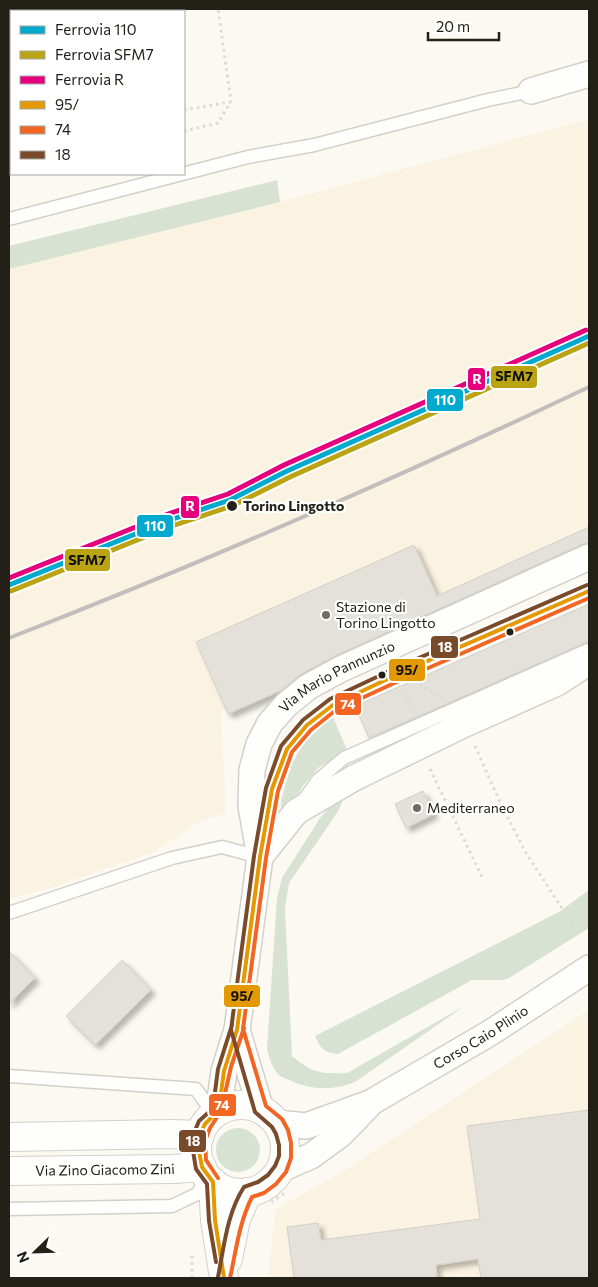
<svg xmlns="http://www.w3.org/2000/svg" width="598" height="1287" font-family="Commissioner,sans-serif">
<style>
.built{fill:#faf3e1}
.green{fill:#d7e2d3}
.building{fill:#e4e0da;stroke:#d3cfc9;filter:url(#shadow)}
.lines{fill:none;stroke-linecap:round;stroke-linejoin:round}
.service-casing{stroke:#d3d0c9;stroke-width:15}
.minor-casing{stroke:#d3d0c9;stroke-width:28}
.tertiary-casing{stroke:#d3d0c9;stroke-width:30}
.path{stroke:#dcdad8;stroke-width:3;stroke-dasharray:2.5 4;stroke-linecap:butt}
.service{stroke:#fefefd;stroke-width:12}
.minor{stroke:#fefefd;stroke-width:25}
.tertiary{stroke:#fefefd;stroke-width:28}
.rail{stroke:#c0bfbd;stroke-width:4}
.bus-1-casing{stroke:#fff;stroke-width:8}
.bus-2-casing{stroke:#fff;stroke-width:8}
.bus-3-casing{stroke:#fff;stroke-width:8}
.bus-1{stroke:#e29902;stroke-width:4}
.bus-2{stroke:#f26522;stroke-width:4}
.bus-3{stroke:#7a4b2a;stroke-width:4}
.rail-1-casing{stroke:#fff;stroke-width:9}
.rail-2-casing{stroke:#fff;stroke-width:9}
.rail-3-casing{stroke:#fff;stroke-width:9}
.rail-1{stroke:#00a9ce;stroke-width:5}
.rail-2{stroke:#bba414;stroke-width:5}
.rail-3{stroke:#e5007d;stroke-width:5}
.stop-dot{fill:#232018;stroke:#fff;stroke-width:2}
.poi-dot{fill:#6f6c64;stroke:#fff;stroke-width:2}
.labels{text-anchor:middle;stroke-width:4.5;stroke-linejoin:round;paint-order:stroke}
.stop-label{font-size:14px;font-weight:bold;fill:#232018;stroke:#fff;text-anchor:start}
.poi-label{font-size:14px;fill:#232018;stroke:#fff;text-anchor:start}
.street-label{font-size:14px;fill:#232018;stroke:#fff}
.line-badge{stroke:#fff;stroke-width:2}
.badge-label{font-size:14px;text-anchor:middle;font-weight:bold;fill:#fff}
.pale-badge-label{font-size:14px;text-anchor:middle;font-weight:bold;fill:#111}
</style>
<defs>
<filter id="shadow"><feDropShadow dx="4.5" dy="4.5" stdDeviation="2.5" flood-color="#0004"/></filter>
</defs>
<rect width="100%" height="100%" fill="#fbf9f2"/>
<path class="built" d="M589,119V529L221,711L226,813L199,822L154,852L57,886L9,899V269L280,202Z
M589,1010V1278H268L275,1210L345,1170Z"/>
<path class="green" d="M277,180L280,202L9,269V246Z
M333,717L347,750L318,768L303,786L288,811L284,812C278,806 282,798 284,790C294,751 303,742 333,717Z
M341,795L342,802L339,810L289,883L285,909L292,1056C313,1073 320,1074 347,1073L466,1005L355,1082C333,1091 310,1090 289,1080C285,1078 281,1077 278,1074C272,1067 269,1058 267,1049L277,898L282,878L320,818Z
M589,890V928L509,978L503,980H472L338,1054C323,1052 321,1049 315,1036L559,912Z
M216 1150a22 22 0 1 1 44 0a22 22 0 1 1-44 0Z"/>
<path class="building" d="M589,527V543L583,544L335,656L301,674L282,690L228,714L196,642L414,545L437,596Z
M589,604V642L585,643L369,738L355,706Z
M423,791L434,814L406,828L395,804Z
M9,951L35,978L9,1004Z
M122,960L151,990L95,1045L66,1016Z
M589,1110V1278H481L478,1259L436,1265L437,1278H294L287,1227L318,1223L321,1240L480,1219L467,1126Z"/>
<g class="lines">
<defs>
<path id="service" d="M9,219L248,157L314,145L488,100L531,91
M303,801L318,780L344,758L588,650
M9,913L172,858L222,847L260,857L272,789L287,749L307,725L333,705L400,673L589,591
M9,1076L196,1089L214,1115
M9,1209L172,1206L197,1194L208,1177"/>
<g id="minor">
<path d="M531,91L589,74"/>
<path d="M260,857L296,812L354,778L465,724L557,683L589,662"/>
<path d="M237,1030L261,1110"/>
<path id="s1" d="M214,1115L221,1093L224,1071L237,1030L260,857L251,806L252,770L259,744L270,723L286,705L308,687L341,669L589,557"/>
<path id="s2" d="M277,1123L306,1126L370,1103L490,1033L589,968"/>
<path d="M281,1169L311,1156L340,1135L367,1107"/>
</g>
<g id="tertiary">
<circle cx="241" cy="1149" r="44"/>
<path d="M9,1137L172,1134L200,1135"/>
<path id="s3" d="M9,1171L173,1169L202,1167"/>
<path d="M213,1182L215,1220L224,1278"/>
<path d="M228,1259L236,1219L248,1192"/>
</g>
</defs>
<use href="#service" class="service-casing"/>
<use href="#minor" class="minor-casing"/>
<use href="#tertiary" class="tertiary-casing"/>
<path class="path" d="M184,110L230,102
M184,131L218,123L231,101L218,9
M419,684L439,696
M405,690L411,710
M475,746L500,802L526,853L578,933
M430,769L482,877
M271,1202L285,1193
M192,1278V1253"/>
<use href="#service" class="service"/>
<use href="#minor" class="minor"/>
<use href="#tertiary" class="tertiary"/>
<path class="rail" d="M9,638C205,562 399,477 589,387"/>
<defs>
<path id="bus-1" d="M213,1182L202,1167L198,1146L200,1135L205,1124L214,1115L221,1093L224,1071L237,1030L260,857L272,789L287,749L307,725L333,705L400,673L589,591
M213,1182L215,1220L224,1278"/>
<path id="bus-2" d="M218,1178L206,1160L205,1141L210,1128L221,1111L231,1067L244,1028
M230,1278C236,1251 239,1223 252,1197L264,1193L276,1184L286,1172L291,1158V1143L288,1130L282,1119L266,1106L243,1029L266,858L278,791L292,752L311,730L336,710L403,679L589,598"/>
<path id="bus-3" d="M216,1262L209,1221L207,1184L196,1169L192,1145L194,1133L199,1121L209,1112L215,1092L218,1069L232,1025
M218,1277C224,1247 227,1213 244,1187L258,1182L268,1175L275,1166L279,1156V1145L276,1134L272,1127L255,1112L231,1030L254,856L266,788L281,746L303,720L330,699L398,667L587,585"/>
</defs>
<use href="#bus-1" class="bus-1-casing"/>
<use href="#bus-2" class="bus-2-casing"/>
<use href="#bus-3" class="bus-3-casing"/>
<use href="#bus-1" class="bus-1"/>
<use href="#bus-2" class="bus-2"/>
<use href="#bus-3" class="bus-3"/>
<defs>
<path id="rail-1" d="M9,585L170,520L230,500L287,471L589,336"/>
<path id="rail-2" d="M11,591L172,526L232,506L290,477L589,343"/>
<path id="rail-3" d="M9,578L168,514L228,494L284,465L586,330"/>
</defs>
<use href="#rail-1" class="rail-1-casing"/>
<use href="#rail-2" class="rail-2-casing"/>
<use href="#rail-3" class="rail-3-casing"/>
<use href="#rail-1" class="rail-1"/>
<use href="#rail-2" class="rail-2"/>
<use href="#rail-3" class="rail-3"/>
</g>
<g class="stop-dot">
<circle cx="232" cy="506" r="6"/>
<circle cx="510" cy="632" r="4.5"/>
<circle cx="382" cy="675" r="4.5"/>
</g>
<g class="poi-dot">
<circle cx="326" cy="615" r="5"/>
<circle cx="417" cy="808" r="5"/>
</g>
<g class="labels">
<g class="stop-label">
<text x="243" y="511">Torino Lingotto</text>
</g>
<g class="poi-label">
<text x="336" y="612">Stazione di<tspan x="336" dy="16">Torino Lingotto</tspan></text>
<text x="427" y="813">Mediterraneo</text>
</g>
<g class="street-label">
<text dy="5" stroke="none"><textPath href="#s1" startOffset="484">Via Mario Pannunzio</textPath></text>
<text dy="5" stroke="none"><textPath href="#s2" startOffset="226">Corso Caio Plinio</textPath></text>
<text dy="5" stroke="none"><textPath href="#s3" startOffset="96">Via Zino Giacomo Zini</textPath></text>
</g>
</g>
<g class="line-badge">
<rect x="490" y="365" width="48" height="24" rx="5" fill="#bba414"/>
<rect x="467" y="367" width="19" height="24" rx="5" fill="#e5007d"/>
<rect x="426" y="388" width="38" height="24" rx="5" fill="#00a9ce"/>
<rect x="180" y="495" width="20" height="24" rx="5" fill="#e5007d"/>
<rect x="136" y="514" width="38" height="24" rx="5" fill="#00a9ce"/>
<rect x="64" y="548" width="47" height="24" rx="5" fill="#bba414"/>
<rect x="430" y="635" width="29" height="24" rx="5" fill="#7a4b2a"/>
<rect x="388" y="658" width="38" height="24" rx="5" fill="#e29902"/>
<rect x="334" y="692" width="28" height="24" rx="5" fill="#f26522"/>
<rect x="223" y="984" width="38" height="24" rx="5" fill="#e29902"/>
<rect x="208" y="1093" width="29" height="24" rx="5" fill="#f26522"/>
<rect x="178" y="1129" width="29" height="24" rx="5" fill="#7a4b2a"/>
</g>
<g class="badge-label">
<text x="477" y="384">R</text>
<text x="445" y="405">110</text>
<text x="190" y="511">R</text>
<text x="155" y="531">110</text>
<text x="445" y="652">18</text>
<text x="348" y="709">74</text>
<text x="222" y="1110">74</text>
<text x="193" y="1146">18</text>
</g>
<g class="pale-badge-label">
<text x="514" y="381">SFM7</text>
<text x="87" y="565">SFM7</text>
<text x="407" y="675">95/</text>
<text x="242" y="1001">95/</text>
</g>
<rect width="598" height="1287" fill="none" stroke="#232018" stroke-width="20"/>
<rect x="10" y="10" width="175" height="165" fill="#ffffff" stroke="#a7a6a3"/>
<rect x="20" y="26" width="25" height="8" fill="#00a9ce" stroke="#a7a6a3"/>
<text x="55" y="35" font-size="15" fill="#232018">Ferrovia 110</text>
<rect x="20" y="51" width="25" height="8" fill="#bba414" stroke="#a7a6a3"/>
<text x="55" y="60" font-size="15" fill="#232018">Ferrovia SFM7</text>
<rect x="20" y="76" width="25" height="8" fill="#e5007d" stroke="#a7a6a3"/>
<text x="55" y="85" font-size="15" fill="#232018">Ferrovia R</text>
<rect x="20" y="101" width="25" height="8" fill="#e29902" stroke="#a7a6a3"/>
<text x="55" y="110" font-size="15" fill="#232018">95/</text>
<rect x="20" y="126" width="25" height="8" fill="#f26522" stroke="#a7a6a3"/>
<text x="55" y="135" font-size="15" fill="#232018">74</text>
<rect x="20" y="151" width="25" height="8" fill="#7a4b2a" stroke="#a7a6a3"/>
<text x="55" y="160" font-size="15" fill="#232018">18</text>
<g transform="translate(35 1252) rotate(247)" stroke="#ffffff" stroke-width="4" paint-order="stroke">
<path d="M0-4L9 19L0 12L-9 19Z" fill="#232018"/>
<text y="-8" font-size="14" font-weight="bold" text-anchor="middle" fill="#232018">N</text>
</g>
<path d="M428 32v8h71v-8" fill="none" stroke="#232018" stroke-width="2.5"/>
<text x="436" y="32" font-size="15" fill="#232018" stroke="#ffffff" stroke-width="4" paint-order="stroke">20 m</text>
</svg>
